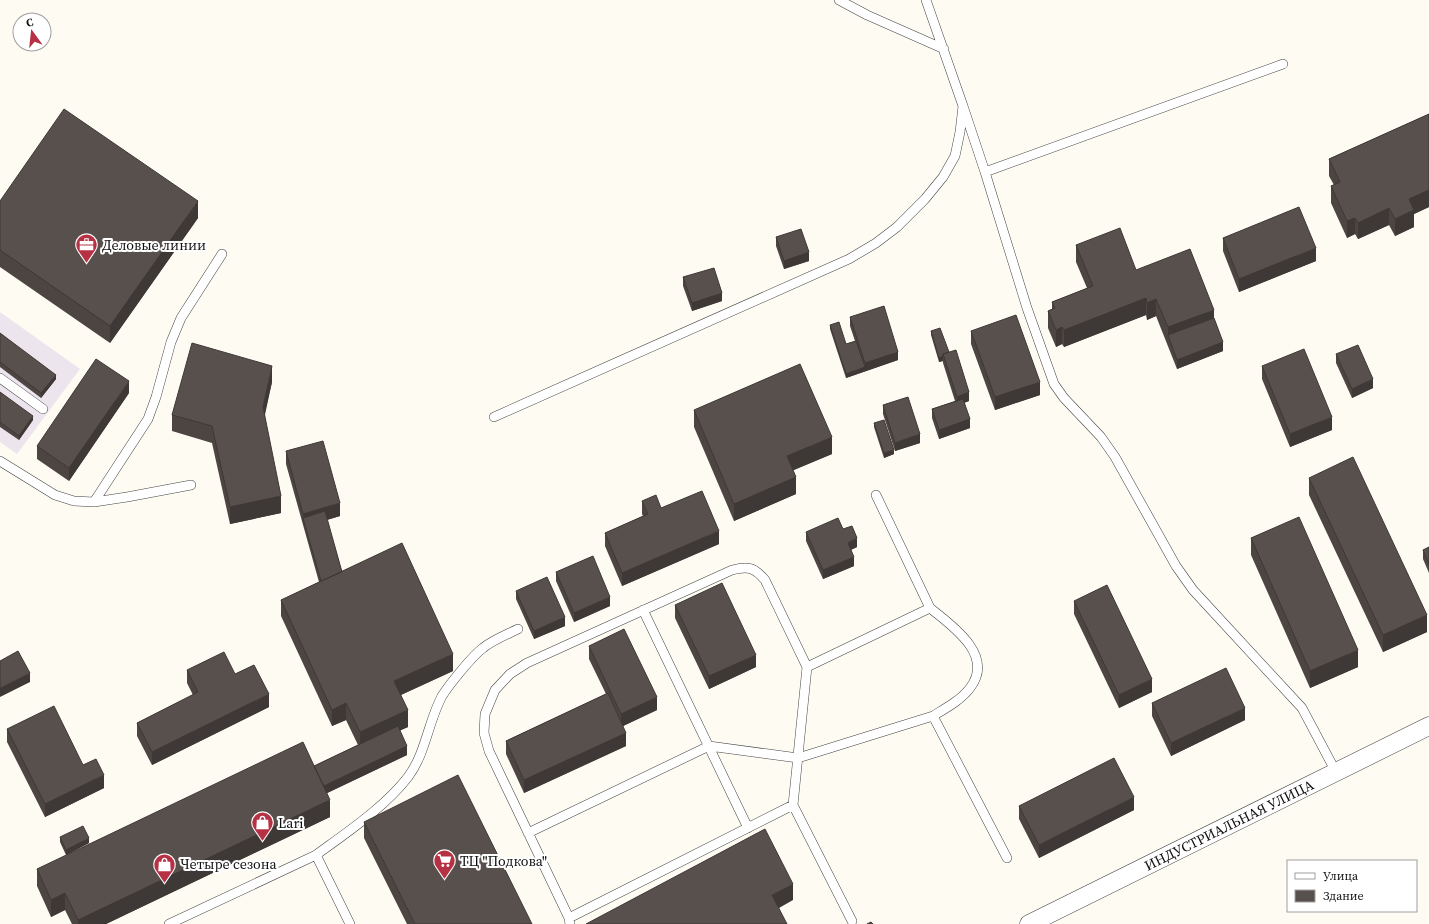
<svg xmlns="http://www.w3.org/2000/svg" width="1429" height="924" font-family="'Source Serif 4',serif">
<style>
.industrial{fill:#ece5ed}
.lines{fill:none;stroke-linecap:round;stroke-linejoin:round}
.lane-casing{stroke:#434343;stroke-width:10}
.street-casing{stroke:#434343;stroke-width:19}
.lane{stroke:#fff;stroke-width:9}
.street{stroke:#fff;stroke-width:18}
.wall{fill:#4c4542}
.shaded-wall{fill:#3e3836}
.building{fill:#58504d;stroke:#3e3836}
.labels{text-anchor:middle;stroke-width:4;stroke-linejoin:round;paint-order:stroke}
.poi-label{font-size:14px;fill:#101010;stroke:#fff;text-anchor:start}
.street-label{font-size:14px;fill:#101010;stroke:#fff}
</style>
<rect width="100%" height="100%" fill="#fefbf3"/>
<path class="industrial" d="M0,312L80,369L17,454L0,442Z"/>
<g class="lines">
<defs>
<path id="lane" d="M839,0L867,15L944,49
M963,106L985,172L1027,308L1054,384L1064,398L1101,437L1115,457L1176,566L1193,590L1302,708L1336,772
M985,172L1283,64
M0,378L43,409
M494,417L849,259L876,243L897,227L925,199L943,177L955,156L960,132L963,106L926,0
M0,461L55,495L74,501L94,502L127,497L191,485
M94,502L148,419L156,397L171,342L181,318L222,254
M930,608C953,626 995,656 970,688C961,700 946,708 933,716
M643,610L748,828
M807,667L930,608L876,495
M528,833L709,746L798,758L933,716L1007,858
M316,855C346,833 385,807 408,777C426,753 428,722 442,696C449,685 472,656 483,648C493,640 506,635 518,629
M569,918L489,751L484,733L485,714L495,690L510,674L527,663L732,570C748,566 754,567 765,580L807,667L793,805L852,921
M169,924L316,855L350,924
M570,924L569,918L793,805"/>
<g id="street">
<path id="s1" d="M1029,924L1429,726"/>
</g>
</defs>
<use href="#lane" class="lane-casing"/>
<use href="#street" class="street-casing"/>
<use href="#lane" class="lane"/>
<use href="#street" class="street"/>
</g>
<path class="wall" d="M1429,114V207L1414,214V227L1395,236L1389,225L1358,239L1355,234L1347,238L1331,203V186L1334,185L1329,176V159Z
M0,201L198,218L110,343L0,267Z
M776,237L809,261L784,269L776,246Z
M1223,238L1316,261L1239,292L1223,251Z
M1076,245L1136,270L1214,318L1223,351L1177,369L1156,316L1147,320L1146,315L1064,347L1062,344L1056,347L1048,328V311L1052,309V302L1087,288L1076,262Z
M683,277L722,301L692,311L683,286Z
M850,317L898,360L846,378L830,329V325L846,344L855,341L850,326Z
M931,331L949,352L969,401L964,403L970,428L939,439L932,418V409L955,401L943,363V361L939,362L931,335Z
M971,331L1040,395L995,410L971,344Z
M0,333L56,379L41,398L0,367Z
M1336,354L1373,388L1352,398L1336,363Z
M1262,366L1332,430L1290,447L1262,379Z
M272,382L264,416L281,513L230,524L212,443L172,431V415Z
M0,392L33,420L19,440L0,427Z
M129,393L69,481L37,459V446Z
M883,405L920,443L895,451L883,414Z
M694,410L832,454L793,470L796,494L734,521L694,427Z
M874,423L894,454L884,458L874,427Z
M286,451L340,516L327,520L342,572L453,671L401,695L408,727L400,730L407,755L327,793L330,817L106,924H72L65,910L51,917L37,886V869L314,766L358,745L346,720L332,726L281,616V600L319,582L286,464Z
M1309,478L1427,632L1383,652L1309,495Z
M642,501L661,508L719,544L622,586L605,546V533L643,516L642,514Z
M843,529L857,547L851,550L854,566L823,579L806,541V532Z
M1251,538L1358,667L1310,688L1251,555Z
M1429,547V573L1423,559V550Z
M556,572L610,606L574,622L556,581Z
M516,591L565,626L534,639L516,599Z
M1074,601L1152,692L1119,708L1074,614Z
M675,605L756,667L709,689L675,618Z
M589,646L657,710L623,726L626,746L524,793L506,754V741L606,694L589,659Z
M187,670L269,707L152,765L137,736V723L193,695L187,683Z
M1152,703L1245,720L1171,756L1152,716Z
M7,729L83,765L104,788L45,817L7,742Z
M1019,806L1134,810L1039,858L1019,819Z
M364,822L532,924H407L364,838Z
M60,837L89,843L66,855L60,842Z"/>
<path class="shaded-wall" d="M1429,190V207L1414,214V227L1395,236V219L1409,199Z
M198,201V218L110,343V326Z
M1389,208V225L1358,239V223Z
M1355,218V234L1347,238V221Z
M1316,248V261L1239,292V279Z
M809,252V261L784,269V261Z
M722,293V301L692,311V303Z
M1146,298V315L1064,347V330Z
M1156,299V316L1147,320V303Z
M1214,310V326L1168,335V344V327Z
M1062,327V344L1056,347V330Z
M1223,342V351L1177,369V360Z
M898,352V360L846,378V374L865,367V363Z
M943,356V361L939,362V358Z
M272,366V382L263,424V407Z
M56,375V379L41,398V393Z
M1373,379V388L1352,398V389Z
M129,381V393L69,481V468Z
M1040,382V395L995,410V397Z
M969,392V401L957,405V397Z
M33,416V420L19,440V436Z
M1332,417V430L1290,447V434Z
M970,419V428L939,439V430Z
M920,434V443L895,451V443Z
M832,437V454L787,473V456Z
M894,450V454L884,458V453Z
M796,477V494L734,521V504Z
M281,496V513L230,524V507Z
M340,503V516L306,526L303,518V514Z
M719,531V544L622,586V573Z
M857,538V547L848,551V543Z
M854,557V566L823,579V570Z
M610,597V606L574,622V613Z
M1427,615V632L1383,652V635Z
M565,617V626L534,639V631Z
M1358,650V667L1310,688V671Z
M453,654V671L394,698V681Z
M756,655V667L709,689V676Z
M30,673V682L0,697V688Z
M1152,679V692L1119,708V695Z
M269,694V707L152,765V752Z
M657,697V710L621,727V714Z
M346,703V720L332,726V710Z
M1245,708V720L1171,756V743Z
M408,710V727L360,749V732Z
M626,733V746L524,793V780Z
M407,746V755L321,796V787Z
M104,775V788L45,817V804Z
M1134,797V810L1039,858V845Z
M330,800V817L106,924H78V920Z
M89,838V843L66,855V850Z
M793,884V900L772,912V895Z
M65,893V910L51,917V900Z"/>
<path class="building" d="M64,109L198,201L110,326L0,250V201Z
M1429,114V190L1409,199L1414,210L1395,219L1389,208L1358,223L1355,218L1347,221L1331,186L1340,182L1329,159Z
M1299,207L1316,248L1239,279L1223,238Z
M1120,228L1136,270L1190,249L1214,310L1168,327L1156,299L1147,303L1146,298L1064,330L1062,327L1056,330L1048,311L1055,308L1052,302L1093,286L1076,245Z
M801,229L809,252L784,261L776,237Z
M714,268L722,293L692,303L683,277Z
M884,306L898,352L865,363L850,317Z
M1016,315L1040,382L995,397L971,331Z
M1214,318L1223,342L1177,360L1168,335Z
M839,322L846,344L856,341L865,367L846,374L830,325Z
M940,328L949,352L943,354V356L939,358L931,331Z
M0,333L56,375L41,393L0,362Z
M192,343L272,366L263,407L281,496L230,507L212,426L172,415Z
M1358,345L1373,379L1352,389L1336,354Z
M1304,349L1332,417L1290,434L1262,366Z
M956,350L969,392L957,397L943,354Z
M96,359L129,381L69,468L37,446Z
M800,364L832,437L787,456L796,477L734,504L694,410Z
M0,392L33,416L19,436L0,422Z
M908,397L920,434L895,443L883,405Z
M963,399L970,419L939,430L932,409Z
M884,420L894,450L884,453L874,423Z
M323,441L340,503L303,514L286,451Z
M1353,457L1427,615L1383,635L1309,478Z
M702,491L719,531L622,573L605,533L648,514L642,501L656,495L661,508Z
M325,511L342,572L321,581L303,518Z
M1299,517L1358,650L1310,671L1251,538Z
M838,518L843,529L852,526L857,538L848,543L854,557L823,570L806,532Z
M402,543L453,654L394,681L408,710L360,732L346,703L332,710L281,600Z
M1429,547V564L1423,550Z
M593,556L610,597L574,613L556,572Z
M547,577L565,617L534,631L516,591Z
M722,583L756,655L709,676L675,605Z
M1107,585L1152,679L1119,695L1074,601Z
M624,629L657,697L621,714L589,646Z
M18,651L30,673L0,688V661Z
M224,652L235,674L254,665L269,694L152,752L137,723L198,692L187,670Z
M1226,668L1245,708L1171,743L1152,703Z
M608,693L626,733L524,780L506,741Z
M54,706L83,765L96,759L104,775L45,804L7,729Z
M398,726L407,746L324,786L314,766Z
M303,742L330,800L78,920L65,893L51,900L37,869Z
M1114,758L1134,797L1039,845L1019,806Z
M458,775L532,924H415L364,822Z
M83,826L89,838L66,850L60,837Z
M765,829L793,884L772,895L787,924H586Z
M871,922L873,924H867Z"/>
<defs>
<symbol id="office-pin" viewBox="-11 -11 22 30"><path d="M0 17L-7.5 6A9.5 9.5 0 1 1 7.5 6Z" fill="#b73145" stroke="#fff"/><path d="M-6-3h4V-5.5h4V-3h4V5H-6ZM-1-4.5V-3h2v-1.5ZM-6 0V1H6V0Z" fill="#fff"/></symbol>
<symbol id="shop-pin" viewBox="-11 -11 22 30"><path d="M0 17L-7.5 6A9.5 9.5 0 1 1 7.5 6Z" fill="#b73145" stroke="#fff"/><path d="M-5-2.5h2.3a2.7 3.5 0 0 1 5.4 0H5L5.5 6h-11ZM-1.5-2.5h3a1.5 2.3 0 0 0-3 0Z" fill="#fff"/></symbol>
<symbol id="supermarket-pin" viewBox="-11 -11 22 30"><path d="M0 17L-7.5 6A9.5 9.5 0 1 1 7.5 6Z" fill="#b73145" stroke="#fff"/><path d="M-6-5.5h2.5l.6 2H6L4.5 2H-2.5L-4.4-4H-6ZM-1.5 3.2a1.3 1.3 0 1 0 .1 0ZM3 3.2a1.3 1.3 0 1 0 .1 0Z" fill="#fff"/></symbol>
</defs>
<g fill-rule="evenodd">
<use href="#office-pin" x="74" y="232" width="25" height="34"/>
<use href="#shop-pin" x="250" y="810" width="25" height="34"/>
<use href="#supermarket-pin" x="432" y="848" width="25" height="34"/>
<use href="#shop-pin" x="152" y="852" width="25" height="34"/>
</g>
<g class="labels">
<g class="poi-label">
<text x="102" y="250">Деловые линии</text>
<text x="278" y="828">Lari</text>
<text x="460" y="866">ТЦ "Подкова"</text>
<text x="180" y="869">Четыре сезона</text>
</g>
<g class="street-label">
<text dy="5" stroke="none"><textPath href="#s1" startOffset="223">ИНДУСТРИАЛЬНАЯ УЛИЦА</textPath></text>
</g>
</g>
<rect x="1287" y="860" width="130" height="52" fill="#ffffff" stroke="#9f9f9f"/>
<rect x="1295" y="873" width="20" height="6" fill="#ffffff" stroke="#9f9f9f"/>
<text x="1323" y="880" font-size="12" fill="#101010">Улица</text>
<rect x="1295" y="890" width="20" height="12" fill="#58504d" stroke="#9f9f9f"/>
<text x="1323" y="900" font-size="12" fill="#101010">Здание</text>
<g transform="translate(32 32) rotate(345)"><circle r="19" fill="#ffffff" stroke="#9f9f9f"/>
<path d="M0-3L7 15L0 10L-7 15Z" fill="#b73145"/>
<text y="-6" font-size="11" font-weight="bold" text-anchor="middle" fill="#101010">С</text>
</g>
</svg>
